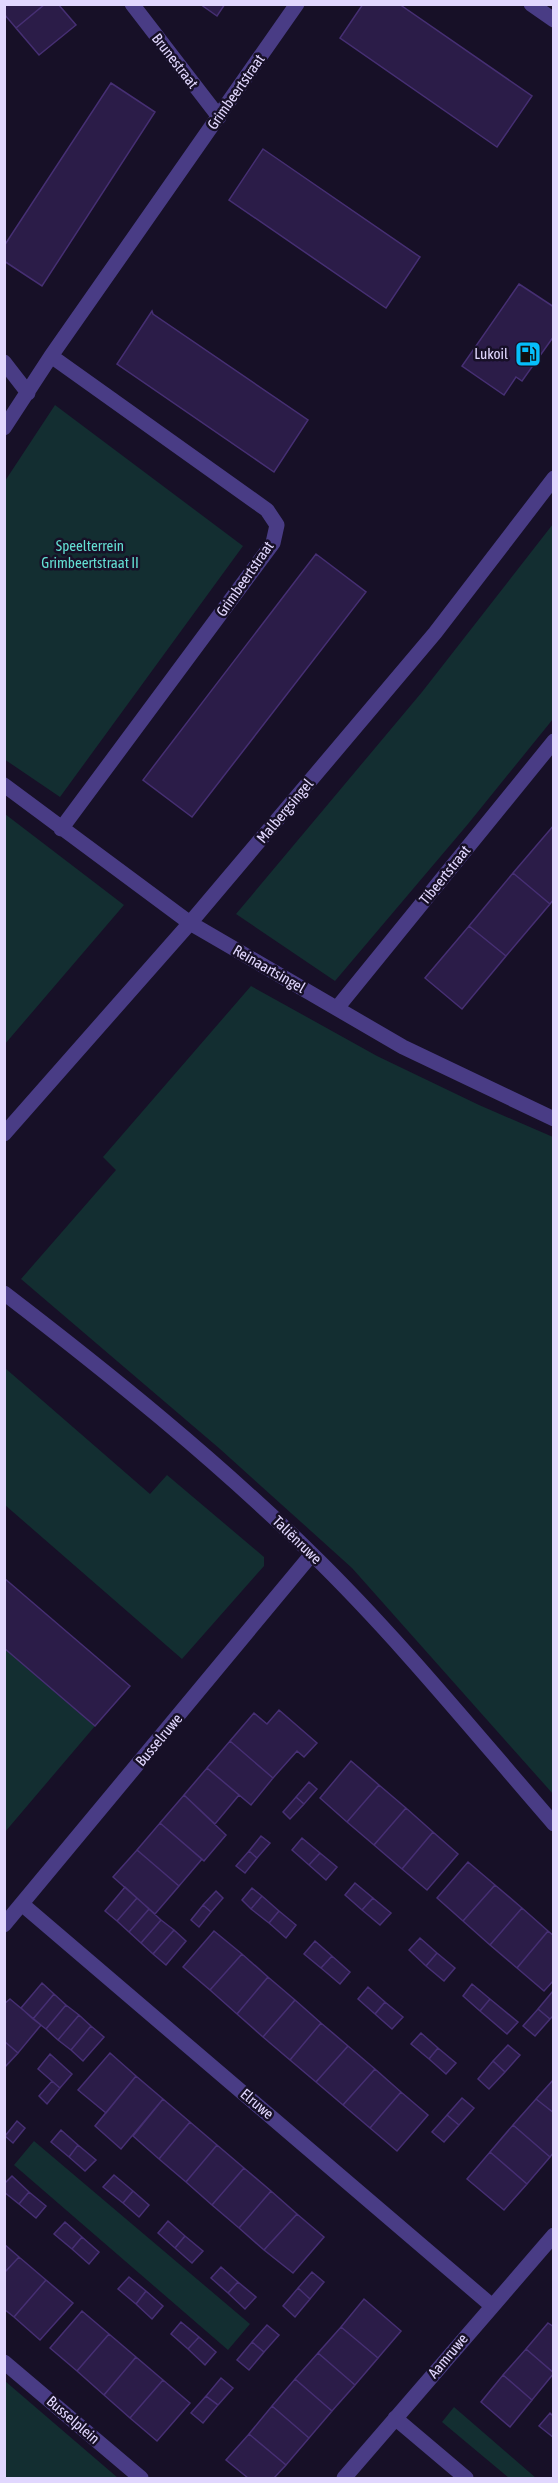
<svg xmlns="http://www.w3.org/2000/svg" width="558" height="2483" font-family="'Asap Condensed',sans-serif">
<style>
.green{fill:#132e31}
.building{fill:#2b1c48;stroke:#462f73;stroke-width:1.5}
.lines{fill:none;stroke-linecap:round;stroke-linejoin:round}
.minor{stroke:#493c85;stroke-width:15}
.labels{text-anchor:middle;stroke-width:5;stroke-linejoin:round;paint-order:stroke}
.street-label{font-size:15px;fill:#e1d7fe;stroke:#171027}
.poi-label{font-size:15px;fill:#e1d7fe;stroke:#171027;text-anchor:end}
.park-label{font-size:15px;fill:#63ded2;stroke:#171027}
</style>
<rect width="100%" height="100%" fill="#171027"/>
<path class="green" d="M55,405L243,546L60,797L4,759L5,481Z
M553,524V719L468,824L335,981L236,914L422,692Z
M5,814L124,905L5,1044Z
M251,986L377,1056L479,1105L553,1137V1794L352,1568L220,1449L21,1279L116,1170L103,1157Z
M5,1368L150,1494L167,1475L264,1557V1566L182,1659L5,1505Z
M5,1648L95,1726L5,1832Z
M34,2141L250,2324L228,2350L14,2165Z
M4,2381H5L118,2478H5Z
M454,2407L536,2478H509L442,2422Z"/>
<path class="building" d="M4,4H45L16,28L4,14Z
M45,4H58L76,25L39,55L16,28Z
M200,4H225L217,16Z
M363,4H399L532,96L497,147L340,38Z
M111,83L155,112L42,286L4,261V246Z
M263,149L420,257L386,308L229,200Z
M519,284L554,307V336L522,381L516,377L504,395L462,366Z
M152,311L153,314L308,420L274,472L117,364Z
M316,554L366,592L192,817L143,780Z
M554,825V899L550,904L513,873Z
M513,873L550,904L506,956L469,926Z
M469,926L506,956L462,1009L425,978Z
M4,1578L130,1686L95,1726L4,1648Z
M279,1710L317,1743L304,1757L297,1751L273,1778L230,1741L254,1713L267,1724Z
M230,1741L273,1778L251,1805L207,1768Z
M351,1761L379,1785L347,1822L320,1798Z
M207,1768L239,1795L215,1824L184,1795Z
M309,1782L317,1789L304,1804L296,1797Z
M379,1785L406,1808L374,1845L347,1822Z
M184,1795L226,1835L204,1861L160,1823Z
M296,1797L304,1804L290,1819L283,1812Z
M406,1808L433,1832L402,1869L374,1845Z
M160,1823L202,1859L179,1886L137,1850Z
M433,1832L458,1854L427,1890L402,1869Z
M261,1836L270,1843L257,1858L249,1851Z
M302,1838L320,1853L309,1865L292,1850Z
M137,1850L179,1886L155,1914L113,1877Z
M249,1851L257,1858L245,1873L236,1866Z
M320,1853L337,1867L326,1880L309,1865Z
M468,1862L495,1885L463,1921L437,1898Z
M355,1883L373,1898L362,1910L345,1895Z
M495,1885L522,1908L490,1945L463,1921Z
M125,1887L137,1898L117,1921L105,1911Z
M252,1888L262,1896L251,1909L242,1900Z
M216,1891L223,1898L211,1912L203,1905Z
M262,1896L279,1911L269,1923L251,1909Z
M137,1898L149,1909L129,1932L117,1921Z
M373,1898L391,1913L380,1925L362,1910Z
M203,1905L211,1912L199,1927L191,1920Z
M522,1908L548,1931L517,1968L490,1945Z
M149,1909L161,1920L141,1943L129,1932Z
M279,1911L296,1925L286,1938L269,1923Z
M161,1920L174,1930L153,1954L141,1943Z
M174,1930L186,1941L166,1965L153,1954Z
M214,1931L242,1954L210,1990L183,1967Z
M548,1931L554,1936V1980L544,1991L517,1968Z
M420,1938L437,1953L426,1966L409,1950Z
M315,1941L332,1956L321,1968L304,1954Z
M437,1953L455,1968L444,1981L426,1966Z
M242,1954L268,1977L237,2014L210,1990Z
M332,1956L350,1972L340,1984L321,1968Z
M268,1977L295,2000L263,2037L237,2014Z
M42,1983L54,1994L33,2019L21,2008Z
M472,1984L490,1999L480,2011L463,1996Z
M368,1987L385,2002L375,2014L358,1999Z
M553,1991L554,2015L550,2019L538,2009Z
M54,1994L66,2005L46,2029L33,2019Z
M10,1999L41,2025L18,2053L4,2041V2004Z
M490,1999L518,2022L507,2034L480,2011Z
M295,2000L321,2023L290,2060L263,2037Z
M385,2002L403,2017L392,2029L375,2014Z
M66,2005L79,2015L58,2040L46,2029Z
M538,2009L550,2019L535,2036L523,2026Z
M79,2015L91,2026L71,2050L58,2040Z
M321,2023L348,2046L316,2082L290,2060Z
M91,2026L104,2037L83,2061L71,2050Z
M421,2033L438,2048L429,2059L411,2044Z
M4,2041L18,2053L4,2068Z
M508,2045L520,2055L505,2072L493,2061Z
M348,2046L375,2069L343,2105L316,2082Z
M438,2048L456,2063L446,2074L429,2059Z
M110,2053L136,2076L106,2113L78,2090Z
M50,2054L72,2074L60,2088L38,2069Z
M493,2061L505,2072L489,2089L478,2079Z
M375,2069L401,2092L370,2128L343,2105Z
M136,2076L163,2099L121,2149L95,2126Z
M554,2079V2113L536,2099Z
M52,2081L60,2088L47,2104L39,2096Z
M401,2092L428,2115L397,2151L370,2128Z
M462,2098L474,2108L459,2125L447,2115Z
M163,2099L190,2122L159,2159L133,2136Z
M536,2099L554,2113V2152L550,2157L513,2125Z
M447,2115L459,2125L444,2142L432,2132Z
M17,2121L25,2128L13,2143L5,2136Z
M190,2122L217,2145L186,2182L159,2159Z
M513,2125L550,2157L527,2184L490,2152Z
M61,2130L78,2145L69,2157L51,2142Z
M78,2145L96,2160L85,2171L69,2157Z
M217,2145L244,2168L212,2205L186,2182Z
M490,2152L527,2184L504,2210L467,2179Z
M244,2168L271,2191L239,2228L212,2205Z
M114,2175L133,2191L123,2203L103,2187Z
M12,2176L29,2192L19,2204L4,2192V2184Z
M133,2191L149,2205L139,2217L123,2203Z
M271,2191L297,2214L264,2250L239,2228Z
M29,2192L46,2206L36,2218L19,2204Z
M297,2214L324,2237L293,2273L264,2250Z
M168,2221L185,2236L175,2248L158,2233Z
M65,2222L82,2237L72,2249L54,2234Z
M185,2236L203,2251L192,2263L175,2248Z
M82,2237L99,2252L89,2264L72,2249Z
M4,2244L19,2257L4,2273Z
M19,2257L46,2280L14,2317L4,2309V2273Z
M221,2267L238,2282L228,2293L211,2278Z
M312,2272L324,2282L310,2299L298,2288Z
M129,2277L146,2291L136,2304L118,2289Z
M46,2280L73,2303L40,2340L14,2317Z
M238,2282L256,2297L245,2309L228,2293Z
M298,2288L310,2299L295,2317L283,2306Z
M146,2291L163,2306L152,2319L136,2304Z
M364,2299L401,2331L378,2358L341,2327Z
M82,2311L109,2334L77,2371L50,2348Z
M181,2322L199,2337L188,2349L171,2334Z
M548,2323L554,2327V2373L526,2349Z
M267,2325L279,2335L264,2352L252,2342Z
M341,2327L378,2358L355,2385L318,2353Z
M109,2334L136,2357L104,2395L77,2371Z
M199,2337L216,2352L205,2365L188,2349Z
M252,2342L264,2352L249,2370L237,2360Z
M526,2349L554,2373L532,2400L503,2375Z
M318,2353L355,2385L332,2411L295,2379Z
M136,2357L163,2380L130,2418L104,2395Z
M503,2375L532,2400L510,2427L481,2402Z
M221,2378L233,2388L218,2405L206,2396Z
M295,2379L332,2411L309,2438L272,2406Z
M163,2380L190,2403L157,2441L130,2418Z
M206,2396L218,2405L203,2423L191,2413Z
M272,2406L309,2438L286,2465L249,2434Z
M550,2413L554,2417V2438L539,2426Z
M249,2434L286,2465L274,2478H248L226,2460Z"/>
<g class="lines">
<path class="minor" d="M132,4L219,117
M531,4L554,20
M51,356L267,510L277,525L273,543L61,829
M4,362L28,393
M4,428L51,356L297,4
M4,785L190,923L403,1047L554,1119
M337,1008L554,741
M4,1134L190,923L435,633L554,478
M4,1293C111,1375 216,1460 312,1554C398,1638 475,1733 554,1824
M23,1905L491,2305
M4,1925L312,1554
M4,2362L141,2478
M395,2418L466,2478
M344,2478L554,2235"/>
</g>
<defs>
<symbol id="fuel-square" viewBox="-11 -11 22 22"><rect x="-9" y="-9" width="18" height="18" rx="4" fill="#06bffb" stroke="#171027"/><path d="M-5.5-6h7V0h2V4h1.3V-2.5L3-4.5l.8-.8L6-3V5H2.5V1h-1V6h-7ZM-4.2-4.7v3.2H.2V-4.7Z" fill="#111"/></symbol>
</defs>
<g fill-rule="evenodd">
<use href="#fuel-square" x="513" y="339" width="30" height="30"/>
</g>
<g class="labels">
<g class="street-label">
<text transform="translate(175 61) rotate(52)" y="5">Brunestraat</text>
<text transform="translate(236 92) rotate(-55)" y="5">Grimbeertstraat</text>
<text transform="translate(245 579) rotate(-55)" y="5">Grimbeertstraat</text>
<text transform="translate(285 811) rotate(-50)" y="5">Malbergsingel</text>
<text transform="translate(445 875) rotate(-51)" y="5">Tibeertstraat</text>
<text transform="translate(269 969) rotate(30)" y="5">Reinaartsingel</text>
<text transform="translate(297 1540) rotate(44)" y="5">Taliënruwe</text>
<text transform="translate(159 1740) rotate(-50)" y="5">Busselruwe</text>
<text transform="translate(257 2104) rotate(40)" y="5">Elruwe</text>
<text transform="translate(448 2356) rotate(-50)" y="5">Aamruwe</text>
<text transform="translate(73 2420) rotate(41)" y="5">Busselplein</text>
</g>
<g class="poi-label">
<text x="508" y="359">Lukoil</text>
</g>
<g class="park-label">
<text x="90" y="551">Speelterrein<tspan x="90" dy="17">Grimbeertstraat II</tspan></text>
</g>
</g>
<rect width="558" height="2483" fill="none" stroke="#e1d7fe" stroke-width="12"/>
</svg>
